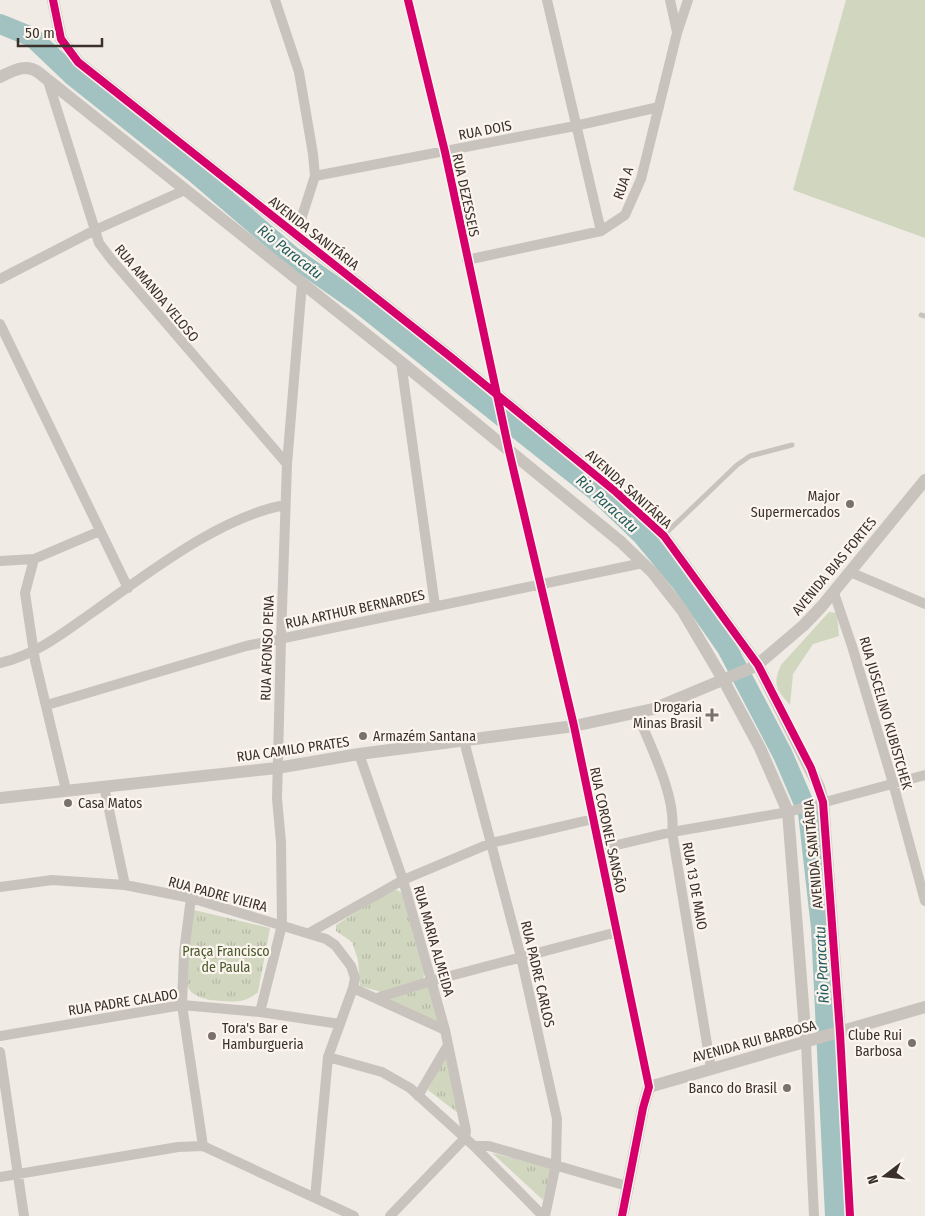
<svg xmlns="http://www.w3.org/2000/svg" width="925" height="1216" font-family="'Fira Sans Condensed',sans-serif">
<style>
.grass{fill:#d1d6bf}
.park{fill:url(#park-tufts)}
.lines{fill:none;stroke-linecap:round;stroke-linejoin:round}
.river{stroke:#a1c2c1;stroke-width:20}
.service{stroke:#c9c3be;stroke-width:5}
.minor{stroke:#c9c3be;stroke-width:10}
.tertiary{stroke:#c9c3be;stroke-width:12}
.cycleway-casing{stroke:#fbf5ee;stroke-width:11}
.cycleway{stroke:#d6006c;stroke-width:8}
.poi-dot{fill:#7a716c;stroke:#fbf5ee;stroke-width:2}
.labels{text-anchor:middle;stroke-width:4.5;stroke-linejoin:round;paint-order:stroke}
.street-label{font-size:14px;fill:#3b302b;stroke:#fbf5ee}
.poi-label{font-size:14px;fill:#3b302b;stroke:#fbf5ee;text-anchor:end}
.park-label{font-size:14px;fill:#4a5a2e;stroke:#fbf5ee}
.water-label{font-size:15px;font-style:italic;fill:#1f5a5e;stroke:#fbf5ee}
</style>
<defs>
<pattern id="park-tufts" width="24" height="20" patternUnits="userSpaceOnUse" patternTransform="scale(1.25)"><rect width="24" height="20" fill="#d1d6bf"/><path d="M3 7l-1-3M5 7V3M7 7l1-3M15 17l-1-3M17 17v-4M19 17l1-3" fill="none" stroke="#b4b8a4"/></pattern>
</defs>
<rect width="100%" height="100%" fill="#f0ebe5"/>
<path class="grass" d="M846,0H925V238L793,190Z
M829,612L837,613L839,636L813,644L793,674L790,705C777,690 772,685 781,665Z"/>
<path class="park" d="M397,890L402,893L424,973L423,980L381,992L360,986L358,960L352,942L336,931V925L388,892Z
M194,910L270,928L258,992C247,1002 236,1002 222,1001C212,1001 192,998 188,987C181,970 192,929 194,910Z
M428,985L439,1023L386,999Z
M445,1054L459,1114L428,1090Z
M492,1153L552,1168L543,1200Z"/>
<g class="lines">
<path class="river" d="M0,24L32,37L74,77L195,173L293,257L360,304L597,492L642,535L681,582L727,648L783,755L808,813L821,928L835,1216"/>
<path class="service" d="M921,315L925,316
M664,535L737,465L750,456L792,445"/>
<path class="minor" d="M275,0L299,72L313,154L315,176L296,235
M408,0L445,152L509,451L574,726L649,1087
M547,0L601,231
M670,0L677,32
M48,81L95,230L99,243L111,259L287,464
M315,176L575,126L659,107
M467,260L601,231L625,215L641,179L677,33L688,0
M0,279L95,230L185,190
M0,324L128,588
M401,362L435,606
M34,559L25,593L35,660L66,790
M0,561L34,559L100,531
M850,572L925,604
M834,593L852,646L893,783L925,901
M0,663C36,655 63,633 93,612C147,574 219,517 285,505
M47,705L246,646L643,563
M637,713C650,746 677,797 672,832L711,1068
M464,741L521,957L557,1119L556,1164L545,1216
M359,754L403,880L445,1030L466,1131L465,1138L390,1216
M104,786L125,885
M600,849L672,832L788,812L925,775
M0,887L52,880L125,885L191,898L326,939L335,945L351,966L355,978L353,988L328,1057L315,1198
M191,898L184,952L182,1005L203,1146
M309,933L403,880L491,843L593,819
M353,988L445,1030
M377,998L431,981L617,932
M260,1012L282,925L281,842L277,799L281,639L287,464L302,283
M840,1033L850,1216
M0,1036L182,1005L260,1012L340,1024
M806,1043L814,1216
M0,1052L24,1216
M328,1057L382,1072L410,1088L474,1146L543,1216
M418,1096L448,1045
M474,1146H489L627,1186
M0,1177L178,1147L203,1146L354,1216"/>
<path class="tertiary" d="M53,0L61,39L78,62L452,358L616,492L664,536L758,665L819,787L823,802L840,1033
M0,77C13,71 25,63 38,72L401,362L621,542L653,573L682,610L724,681L760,748L788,812L806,1043
M0,798L277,768L359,754L574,726L653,709L756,666L804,625L822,606L925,480
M622,1216L643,1108L649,1087L925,1007"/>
<defs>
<path id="cycleway" d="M53,0L61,39L78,62L452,358L616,492L664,536L758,665L811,768L823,802L840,1033L850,1216
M408,0L445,152L509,451L574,726L649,1087L643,1108L622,1216"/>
</defs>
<use href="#cycleway" class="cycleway-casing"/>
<use href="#cycleway" class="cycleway"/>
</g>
<g class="poi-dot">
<circle cx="850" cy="504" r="5"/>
<path d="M709.5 707.5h5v5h5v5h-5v5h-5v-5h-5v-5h5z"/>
<circle cx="363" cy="736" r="5"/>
<circle cx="68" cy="803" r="5"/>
<circle cx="212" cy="1036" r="5"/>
<circle cx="912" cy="1043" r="5"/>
<circle cx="787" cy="1088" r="5"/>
</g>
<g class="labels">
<g class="street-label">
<text transform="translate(485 130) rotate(-11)" y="5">RUA DOIS</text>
<text transform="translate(623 183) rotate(-70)" y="5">RUA A</text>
<text transform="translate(466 195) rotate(78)" y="5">RUA DEZESSEIS</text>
<text transform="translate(314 233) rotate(38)" y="5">AVENIDA SANITÁRIA</text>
<text transform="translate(157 293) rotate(50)" y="5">RUA AMANDA VELOSO</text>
<text transform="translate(629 489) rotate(42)" y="5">AVENIDA SANITÁRIA</text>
<text transform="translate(834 566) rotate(-50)" y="5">AVENIDA BIAS FORTES</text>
<text transform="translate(355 609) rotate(-12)" y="5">RUA ARTHUR BERNARDES</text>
<text transform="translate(267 648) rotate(-88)" y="5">RUA AFONSO PENA</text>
<text transform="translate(886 713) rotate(74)" y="5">RUA JUSCELINO KUBISTCHEK</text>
<text transform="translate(293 749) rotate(-8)" y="5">RUA CAMILO PRATES</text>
<text transform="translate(608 830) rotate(78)" y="5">RUA CORONEL SANSÃO</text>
<text transform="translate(813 854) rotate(-95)" y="5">AVENIDA SANITÁRIA</text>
<text transform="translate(695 886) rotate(80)" y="5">RUA 13 DE MAIO</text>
<text transform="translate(218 894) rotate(15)" y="5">RUA PADRE VIEIRA</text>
<text transform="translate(434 941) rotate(74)" y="5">RUA MARIA ALMEIDA</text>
<text transform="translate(538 974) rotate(77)" y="5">RUA PADRE CARLOS</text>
<text transform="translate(123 1002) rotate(-9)" y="5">RUA PADRE CALADO</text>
<text transform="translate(754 1041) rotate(-15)" y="5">AVENIDA RUI BARBOSA</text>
</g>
<g class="poi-label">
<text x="840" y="501">Major<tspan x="840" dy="16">Supermercados</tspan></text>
<text x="702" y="712">Drogaria<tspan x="702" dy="16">Minas Brasil</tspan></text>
<text x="373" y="741" text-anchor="start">Armazém Santana</text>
<text x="78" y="808" text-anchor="start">Casa Matos</text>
<text x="222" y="1033" text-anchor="start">Tora's Bar e<tspan x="222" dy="16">Hamburgueria</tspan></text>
<text x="902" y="1040">Clube Rui<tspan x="902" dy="16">Barbosa</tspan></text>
<text x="777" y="1093">Banco do Brasil</text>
</g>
<g class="park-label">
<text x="226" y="956">Praça Francisco<tspan x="226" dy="16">de Paula</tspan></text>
</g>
<g class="water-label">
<text transform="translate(290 252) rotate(38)" y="5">Rio Paracatu</text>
<text transform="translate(607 504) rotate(42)" y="5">Rio Paracatu</text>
<text transform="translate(822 965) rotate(-93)" y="5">Rio Paracatu</text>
</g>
</g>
<g transform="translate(885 1176) rotate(254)" stroke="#fbf5ee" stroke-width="4" paint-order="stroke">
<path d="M0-4L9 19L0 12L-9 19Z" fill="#3b302b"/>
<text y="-8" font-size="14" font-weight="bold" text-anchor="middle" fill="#3b302b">N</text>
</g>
<path d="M18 38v8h84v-8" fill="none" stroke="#3b302b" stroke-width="2.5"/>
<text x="25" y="38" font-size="15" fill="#3b302b" stroke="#fbf5ee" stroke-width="4" paint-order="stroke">50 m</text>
</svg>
